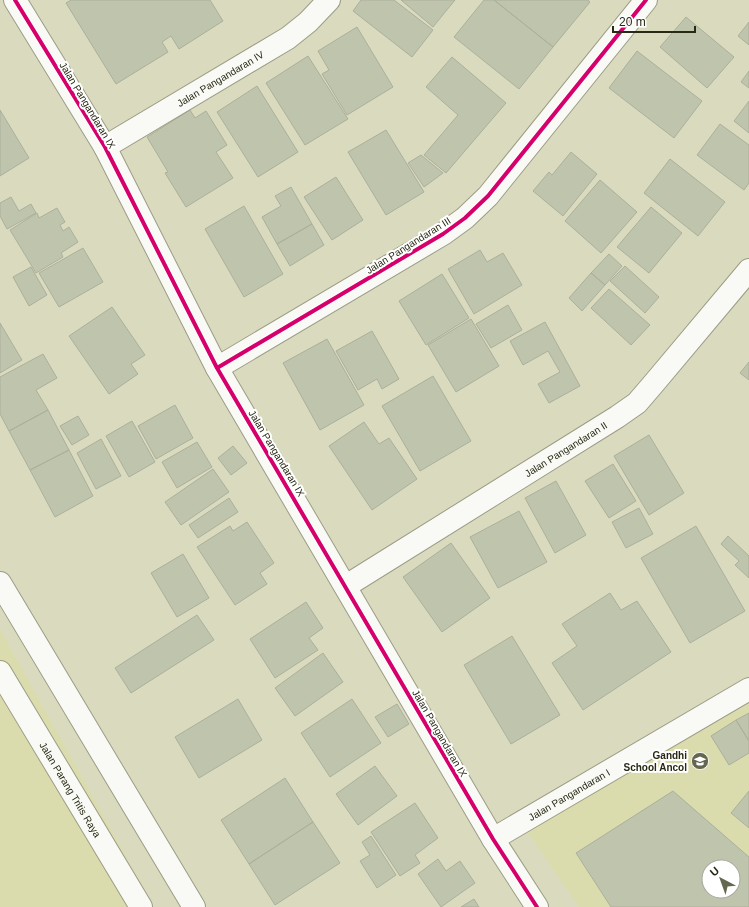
<svg xmlns="http://www.w3.org/2000/svg" width="749" height="907" font-family="Helvetica,sans-serif">
<style>
.built{fill:#dbdcad;fill-rule:evenodd}
.building{fill:#bfc4ac;stroke:#acb09b;fill-rule:evenodd}
.lines{fill:none;stroke-linecap:round;stroke-linejoin:round}
.minor-casing{stroke:#9c9c86;stroke-width:24}
.tertiary-casing{stroke:#9c9c86;stroke-width:24}
.minor{stroke:#f9faf5;stroke-width:22}
.tertiary{stroke:#f9faf5;stroke-width:22}
.cycleway-casing{stroke:#fff;stroke-width:6}
.cycleway{stroke:#d6006c;stroke-width:4}
.labels{text-anchor:middle;stroke-width:4;stroke-linejoin:round;paint-order:stroke}
.street-label{font-size:10px;fill:#282814;stroke:#fff}
.poi-label{font-size:10px;font-weight:bold;fill:#282814;stroke:#fff;text-anchor:end}
</style>
<rect width="100%" height="100%" fill="#dadbbe"/>
<path class="built" d="M0,629L154,907H0Z
M749,696V907H579L524,827ZM709,867H733V891H709Z"/>
<path class="building" d="M71,0H210L223,21L179,49L171,36L162,42L168,52L116,84L66,3Z
M361,0H394L433,30L412,57L353,11Z
M401,0H455L433,27Z
M484,0H494L553,47L519,89L454,37Z
M494,0H588L590,2L553,47Z
M686,17L734,57L707,88L660,47Z
M749,22V45L738,36Z
M357,27L393,87L347,115L322,74L329,70L318,51Z
M637,51L702,101L674,138L609,88Z
M308,56L348,119L305,145L266,83Z
M452,57L506,103L446,173L424,155L458,115L426,87Z
M749,71V88L741,82Z
M257,86L298,152L258,177L217,112Z
M749,101V133L734,121Z
M0,110L29,158L0,176Z
M190,110L195,118L206,111L227,145L216,152L233,178L186,207L165,173L168,172L147,137Z
M720,124L749,145V183L744,190L697,155Z
M386,130L424,192L386,215L348,152Z
M571,152L597,174L563,216L533,191L549,172L552,175Z
M421,155L443,173L424,187L408,163Z
M670,159L725,202L698,236L644,193Z
M336,177L363,220L332,240L304,197Z
M600,180L637,212L601,253L565,221Z
M291,187L312,224L277,244L262,217L281,206L275,196Z
M11,197L19,211L31,204L36,213L7,229L0,216V203Z
M244,206L283,274L244,297L205,229Z
M651,207L682,233L649,273L617,247Z
M57,208L65,222L60,225L63,231L69,227L78,242L61,253L63,257L36,273L10,230L37,213L39,218Z
M312,224L324,245L290,266L277,244Z
M83,248L103,282L59,307L39,273Z
M480,250L487,262L503,253L522,285L474,314L448,269Z
M609,254L622,266L605,285L591,273Z
M625,266L659,297L645,313L610,281Z
M31,267L47,295L29,306L13,277Z
M591,273L605,285L582,311L569,298Z
M442,274L469,318L426,345L399,301Z
M609,289L650,325L631,345L591,308Z
M508,305L522,330L491,348L476,324Z
M112,307L145,355L131,364L138,374L109,394L69,336Z
M471,319L499,366L456,392L428,345Z
M545,322L580,386L549,403L538,384L560,372L548,351L523,365L510,341Z
M0,323L22,360L0,373Z
M372,331L399,379L382,389L377,379L358,390L336,351Z
M327,339L364,405L320,430L283,363Z
M43,354L57,378L36,390L48,410L9,431L0,414V377Z
M749,362V380L740,373Z
M433,376L471,441L420,471L382,406Z
M175,405L193,438L156,459L138,426Z
M48,410L69,450L30,470L9,431Z
M78,416L89,435L72,445L60,426Z
M132,421L155,462L129,477L106,436Z
M364,422L379,444L389,438L417,479L372,510L329,446Z
M649,435L684,493L649,515L614,456Z
M101,439L121,476L96,489L77,453Z
M197,442L212,467L177,488L162,462Z
M233,446L247,463L231,475L218,458Z
M69,450L93,496L55,517L30,470Z
M613,464L636,501L609,518L585,481Z
M213,469L229,492L181,525L165,502Z
M556,481L586,535L555,553L525,498Z
M229,498L238,512L198,538L189,525Z
M639,508L653,534L626,548L612,522Z
M519,511L547,562L498,588L470,537Z
M247,522L274,563L260,573L267,584L235,605L197,547L230,526L233,531Z
M696,526L745,611L690,643L641,558Z
M728,536L749,556V578L735,565L739,561L721,544Z
M451,543L490,598L442,632L403,577Z
M183,554L209,598L177,617L151,573Z
M610,593L621,610L637,601L671,652L583,710L552,663L577,646L562,624Z
M306,602L323,628L309,638L318,650L275,678L250,639Z
M197,615L214,640L131,693L115,668Z
M512,636L560,715L511,744L464,665Z
M323,653L343,682L295,716L275,688Z
M238,699L262,740L199,778L175,737Z
M352,699L381,743L330,777L301,733Z
M397,704L409,724L388,737L375,717Z
M749,713V741L736,720Z
M736,720L749,741V753L729,765L711,736Z
M375,766L397,796L358,825L336,794Z
M285,778L313,822L249,864L221,820Z
M673,791L749,857V907H611L576,853ZM709,867H733V891H709Z
M749,791V828L731,813Z
M415,803L438,838L415,855L420,863L400,876L371,832Z
M313,822L340,863L275,905L249,864Z
M371,836L396,875L377,888L360,861L370,855L362,842Z
M438,859L446,871L460,861L475,883L441,907L418,874Z
M474,899L479,907H461Z"/>
<g class="lines">
<defs>
<g id="minor">
<path d="M15,0L105,147L217,368L493,839L537,907"/>
<path id="s1" d="M105,147L288,38L308,22L329,0"/>
<path d="M217,368L443,234L465,218L488,196L646,0"/>
<path d="M0,583L194,907"/>
<path id="s2" d="M346,586L617,417L637,403L655,382L749,270"/>
<path id="s3" d="M493,839L749,689"/>
</g>
<g id="tertiary">
<path id="s4" d="M0,672L141,907"/>
</g>
</defs>
<use href="#minor" class="minor-casing"/>
<use href="#tertiary" class="tertiary-casing"/>
<use href="#minor" class="minor"/>
<use href="#tertiary" class="tertiary"/>
<defs>
<path id="cycleway" d="M15,0L105,147L217,368L493,839L537,907
M217,368L443,234L465,218L488,196L646,0"/>
</defs>
<use href="#cycleway" class="cycleway-casing"/>
<use href="#cycleway" class="cycleway"/>
</g>
<defs>
<symbol id="school-disc" viewBox="-11 -11 22 22"><circle r="9.5" fill="#666750" stroke="#fff"/><path d="M0-5L7-2L0 1L-7-2ZM-4 1L0 2.5L4 1V4Q0 6-4 4Z" fill="#fff"/></symbol>
</defs>
<g fill-rule="evenodd">
<use href="#school-disc" x="690" y="751" width="20" height="20"/>
</g>
<g class="labels">
<g class="street-label">
<text dy="4" stroke="none"><textPath href="#s1" startOffset="134">Jalan Pangandaran IV</textPath></text>
<text transform="translate(88 105) rotate(59)" y="4">Jalan Pangandaran IX</text>
<text transform="translate(408 245) rotate(-32)" y="4">Jalan Pangandaran III</text>
<text dy="4" stroke="none"><textPath href="#s2" startOffset="259">Jalan Pangandaran II</textPath></text>
<text transform="translate(277 453) rotate(59)" y="4">Jalan Pangandaran IX</text>
<text transform="translate(440 733) rotate(60)" y="4">Jalan Pangandaran IX</text>
<text dy="4" stroke="none"><textPath href="#s4" startOffset="137">Jalan Parang Tritis Raya</textPath></text>
<text dy="4" stroke="none"><textPath href="#s3" startOffset="88">Jalan Pangandaran I</textPath></text>
</g>
<g class="poi-label">
<text x="687" y="759">Gandhi<tspan x="687" dy="12">School Ancol</tspan></text>
</g>
</g>
<g transform="translate(721 879) rotate(319)"><circle r="19" fill="#ffffff" stroke="#a9a9a1"/>
<path d="M0-3L7 15L0 10L-7 15Z" fill="#666750"/>
<text y="-6" font-size="11" font-weight="bold" text-anchor="middle" fill="#282814">U</text>
</g>
<path d="M613 26v6h82v-6" fill="none" stroke="#282814" stroke-width="2"/>
<text x="619" y="26" font-size="12" fill="#282814" stroke="#ffffff" stroke-width="3" paint-order="stroke">20 m</text>
</svg>
